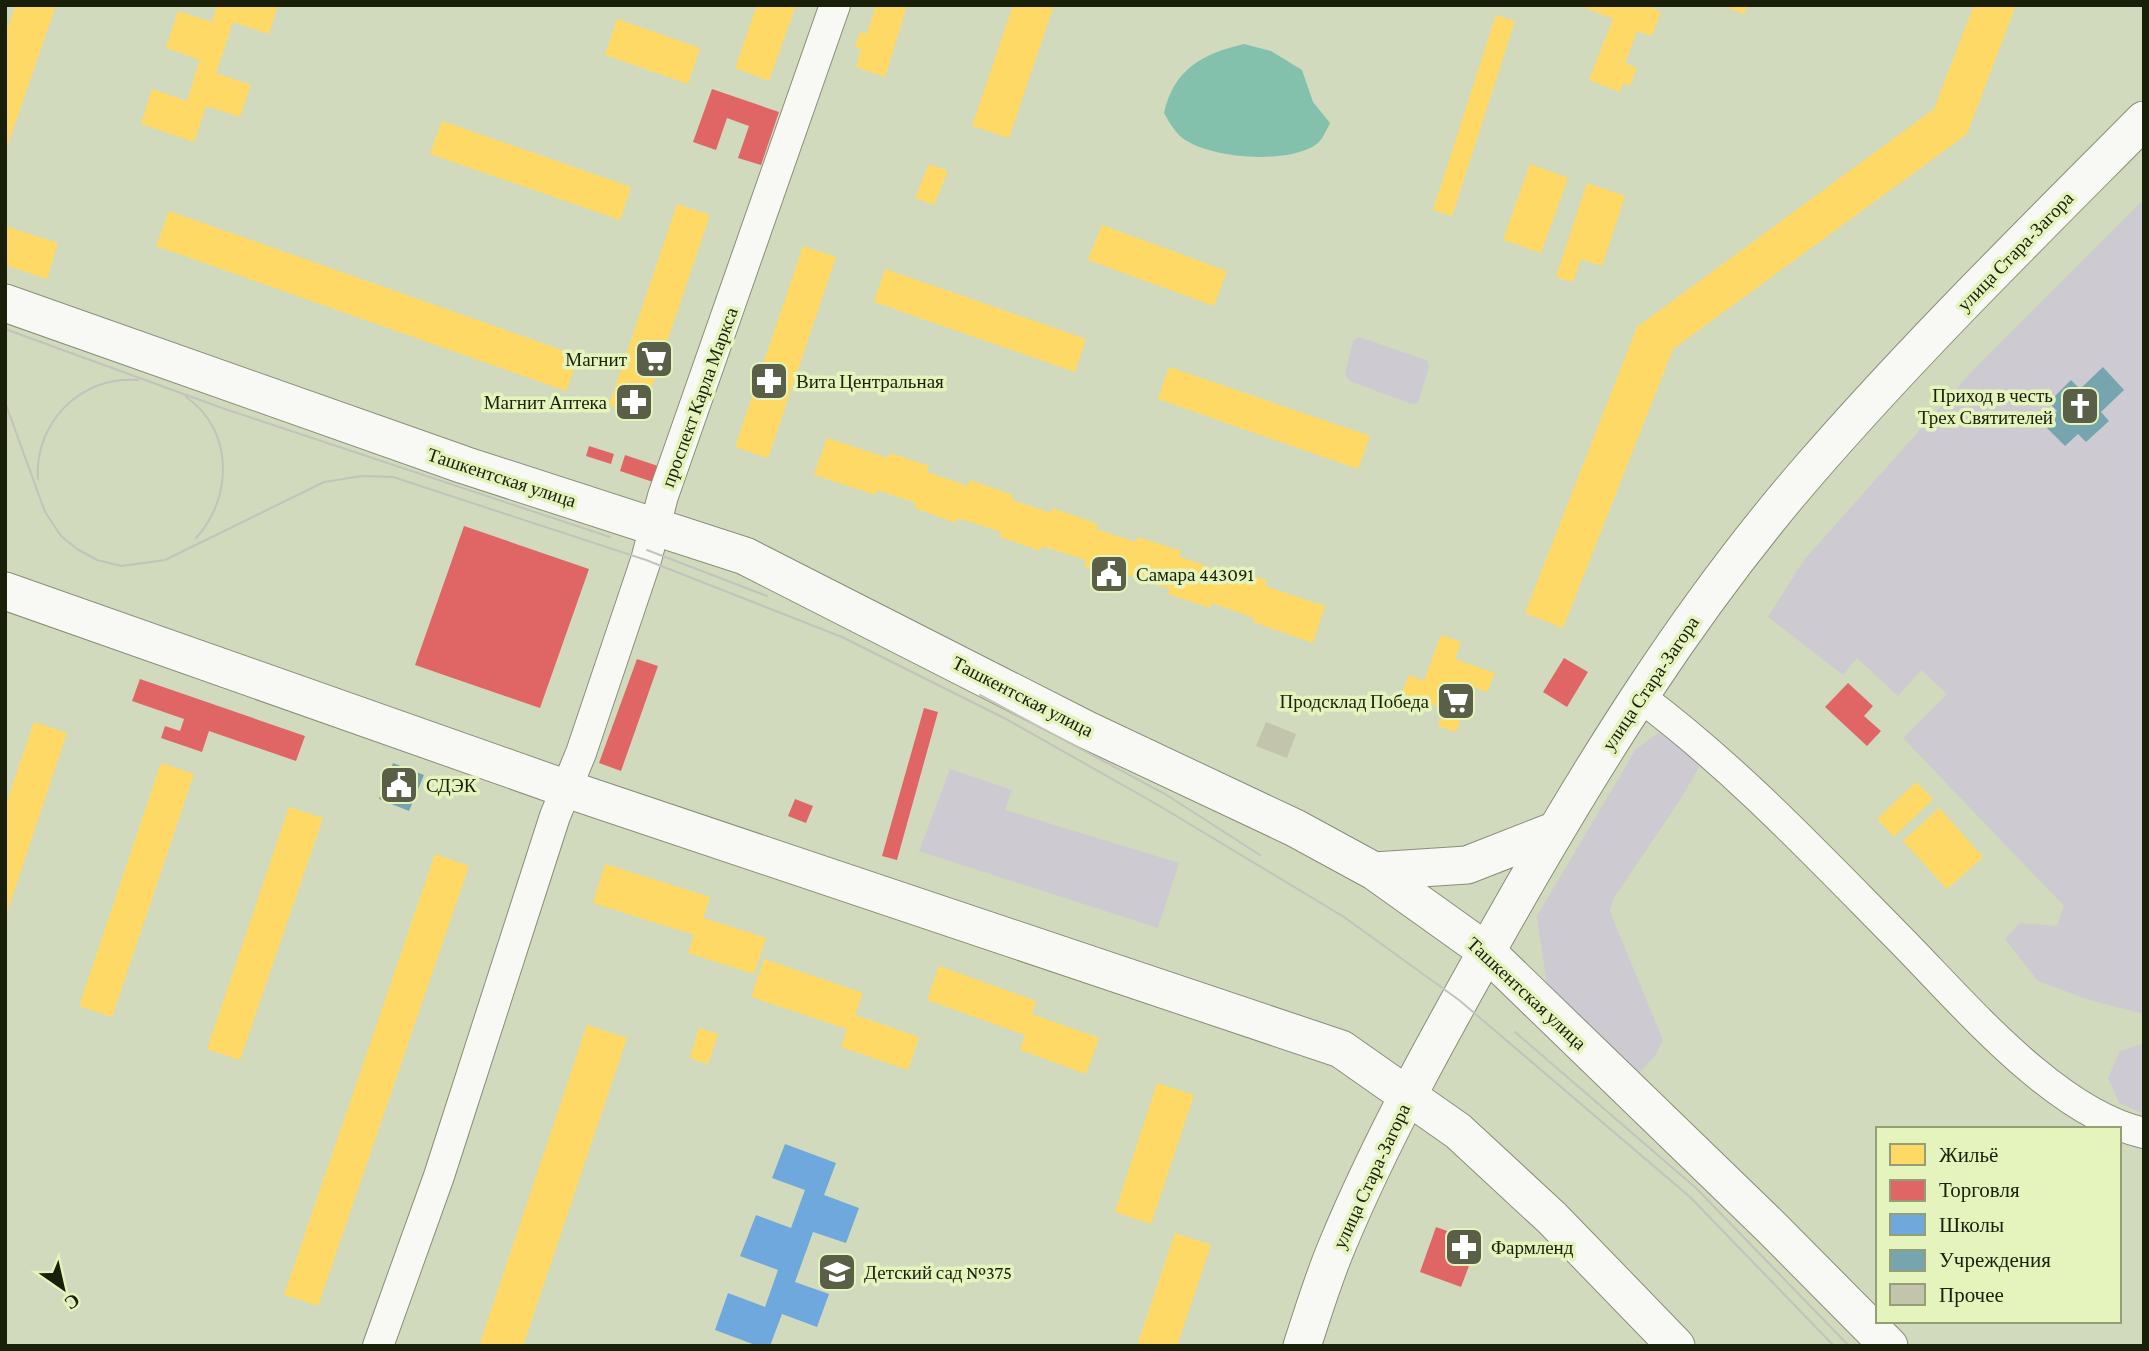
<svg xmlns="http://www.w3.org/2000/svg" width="2149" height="1351" font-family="'Crimson Pro',serif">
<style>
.green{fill:#cdcad2}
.water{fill:#83c1ad}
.homes{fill:#ffd966}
.shops{fill:#e06666}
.schools{fill:#6fa8dc}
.public{fill:#76a5af}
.building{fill:#c2c4ab}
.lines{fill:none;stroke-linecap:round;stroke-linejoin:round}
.minor-casing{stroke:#888f78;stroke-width:32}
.major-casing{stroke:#888f78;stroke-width:39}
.minor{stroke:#f8f9f5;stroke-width:30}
.major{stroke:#f8f9f5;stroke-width:37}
.tram{stroke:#c2c4bc;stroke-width:2}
.labels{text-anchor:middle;stroke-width:7;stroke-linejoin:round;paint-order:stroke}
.street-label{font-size:19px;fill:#1a1f0a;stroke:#e4f4bc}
.poi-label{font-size:19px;fill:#1a1f0a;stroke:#e4f4bc;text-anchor:start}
</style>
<rect width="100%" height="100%" fill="#d1dabc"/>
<path class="green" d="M2144,199V1014L2089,1000L2038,981L2005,939L2020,923L2057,926L2064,906L1903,738L1947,694L1921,670L1898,696L1857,658L1843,675L1768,617L1804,560L1976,367Z
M1359,337L1426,360L1429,367L1418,403L1411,404L1350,381L1345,374L1353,341Z
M1658,733L1669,735L1702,762L1680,800L1613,899L1610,912L1663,1040L1655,1056L1635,1077L1547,986L1537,916L1636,749Z
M950,769L1012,790L1005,810L1179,863L1158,928L919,851Z
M2144,1043V1114L2119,1103L2108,1078L2120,1051Z"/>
<path class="water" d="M1244,44L1271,51L1302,70L1313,102L1330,123C1327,129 1323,138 1319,142C1293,166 1203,159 1179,135C1173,129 1168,120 1164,113C1174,69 1202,54 1244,44Z"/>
<path class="homes" d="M16,5H56L6,150L5,35Z
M217,5H278L269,34L233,22L216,73L251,85L240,117L206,106L194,142L141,124L152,89L187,101L200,60L166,48L178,11L212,22Z
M757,5H796L769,81L735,68Z
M876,5L907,6L885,77L856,67L861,49L855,47L860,32L867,34Z
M1013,5H1054L1009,138L972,126Z
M1578,5H1647L1661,12L1652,36L1637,31L1625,63L1637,68L1630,86L1623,83L1620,92L1589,80L1613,19Z
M1721,5H1748L1744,14Z
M1974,5H2016L1967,134L1673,349L1563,628L1525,613L1637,327L1934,109Z
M1496,15L1515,21L1452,216L1433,210Z
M617,19L700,48L688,84L605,55Z
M442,121L631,187L620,220L430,154Z
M929,164L948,171L934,205L915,198Z
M1530,164L1568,178L1541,253L1503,240Z
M1587,183L1625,196L1602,266L1581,259L1573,282L1556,277Z
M677,204L710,215L642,416L609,405Z
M169,211L579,356L566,391L156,246Z
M1102,225L1227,271L1214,306L1088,260Z
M5,226L58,243L47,279L5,265Z
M803,246L836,257L768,458L735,447Z
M885,269L1086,339L1075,372L874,302Z
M1169,367L1370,436L1358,469L1158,399Z
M827,438L888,458L890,453L929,466L927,472L968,486L970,480L1013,495L1012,500L1051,513L1052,508L1098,524L1096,529L1136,542L1138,537L1181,551L1180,557L1221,571L1223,566L1267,580L1265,586L1325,606L1313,643L1253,622L1254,618L1212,603L1210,608L1168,594L1170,589L1128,575L1126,580L1084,566L1086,560L1042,546L1040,551L1000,537L1001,532L958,518L956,523L914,508L916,503L877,490L876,495L814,475Z
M1441,635L1461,642L1455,659L1495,673L1487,692L1473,687L1456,732L1438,726L1444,709L1402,693L1409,675L1424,681Z
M34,722L67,733L6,916L5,807Z
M161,763L194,774L112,1017L79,1006Z
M1916,782L1933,799L1894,837L1877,819Z
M289,807L323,818L240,1060L207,1049Z
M1939,808L1983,857L1947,889L1903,841Z
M435,854L469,866L318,1306L284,1295Z
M605,864L710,897L703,918L766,938L754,974L688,953L694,935L593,903Z
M764,959L863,993L855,1015L919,1037L908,1070L841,1047L847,1029L751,997Z
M939,966L1036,1001L1032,1014L1099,1038L1086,1074L1020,1050L1025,1035L927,1000Z
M587,1025L627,1038L523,1346H479Z
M699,1028L718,1034L708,1064L690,1058Z
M1157,1083L1194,1095L1151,1224L1115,1212Z
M1175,1233L1211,1245L1177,1346H1137Z"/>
<path class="shops" d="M712,89L779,112L761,165L738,158L749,126L727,118L716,150L693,142Z
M589,446L614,454L611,464L586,456Z
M625,455L661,467L656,483L620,471Z
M464,526L589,569L540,708L415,665Z
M1564,658L1588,672L1567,707L1543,692Z
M637,659L658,666L621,771L599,763Z
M140,679L305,736L296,761L209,731L202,752L161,738L165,726L180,731L184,719L132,701Z
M1848,683L1873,706L1864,716L1881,731L1867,746L1825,707Z
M924,708L938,712L897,860L882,856Z
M795,799L813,806L806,823L788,816Z
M1436,1227L1478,1242L1461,1287L1420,1272Z"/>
<path class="schools" d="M785,1144L836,1163L824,1195L859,1208L846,1243L813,1232L795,1282L829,1294L817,1327L782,1314L770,1346H758L715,1330L728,1293L765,1307L778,1270L740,1256L756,1215L791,1228L805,1190L772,1178Z"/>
<path class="public" d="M2103,367L2124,390L2101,412L2109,421L2086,442L2078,434L2065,446L2043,424L2057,411L2049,402L2071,380L2080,389Z
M393,763L424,775L409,811L379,799Z"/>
<path class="building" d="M1266,722L1296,734L1287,758L1256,746Z"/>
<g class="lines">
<defs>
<path id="minor" d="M1639,696C1733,766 1813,851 1895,934C1960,999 2053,1113 2144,1133
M378,1346L439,1176L555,816L581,753L646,560L663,496L835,5"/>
<path id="major" d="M5,303L464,465L745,556L1087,730L1295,828L1374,871L1486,951L1771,1227L1889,1346
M5,591L567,789L1341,1049L1458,1131L1552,1218L1676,1346
M1374,871L1467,865L1554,831
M1302,1346C1313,1313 1323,1279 1337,1246C1383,1135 1443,1029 1502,924C1592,765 1690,607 1810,469C1916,347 2031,234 2144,120"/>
</defs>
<use href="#minor" class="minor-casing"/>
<use href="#major" class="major-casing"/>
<use href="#minor" class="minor"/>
<use href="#major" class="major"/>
<path class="tram" d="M5,329L222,408L610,537
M186,397C234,430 233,498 196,538
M5,402L45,512L61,536L77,549L97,560L122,566L165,560L324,482L362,476L393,477L646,560L842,637L1006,719L1158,805L1344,917L1459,1000L1690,1197L1834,1346
M38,479C34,423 81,375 138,380
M647,550L767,596
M980,695L1165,794L1260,855
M1515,1032L1696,1188L1849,1346"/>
</g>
<defs>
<symbol id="supermarket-square" viewBox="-11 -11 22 22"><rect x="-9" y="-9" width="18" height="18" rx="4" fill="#5a6048" stroke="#e4f4bc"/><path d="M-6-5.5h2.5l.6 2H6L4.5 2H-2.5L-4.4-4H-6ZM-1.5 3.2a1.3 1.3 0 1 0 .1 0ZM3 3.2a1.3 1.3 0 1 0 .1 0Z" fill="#fff"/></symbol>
<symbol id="pharmacy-square" viewBox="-11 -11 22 22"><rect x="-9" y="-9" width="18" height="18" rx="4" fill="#5a6048" stroke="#e4f4bc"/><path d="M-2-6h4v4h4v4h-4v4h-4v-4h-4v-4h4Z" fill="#fff"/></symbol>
<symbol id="church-square" viewBox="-11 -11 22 22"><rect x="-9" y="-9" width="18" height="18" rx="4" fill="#5a6048" stroke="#e4f4bc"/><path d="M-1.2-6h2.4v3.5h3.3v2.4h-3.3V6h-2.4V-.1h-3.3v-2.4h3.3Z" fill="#fff"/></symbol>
<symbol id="civic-square" viewBox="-11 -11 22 22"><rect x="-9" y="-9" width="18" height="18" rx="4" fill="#5a6048" stroke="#e4f4bc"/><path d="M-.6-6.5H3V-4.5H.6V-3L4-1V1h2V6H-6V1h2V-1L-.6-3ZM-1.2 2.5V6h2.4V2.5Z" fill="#fff"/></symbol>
<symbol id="school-square" viewBox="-11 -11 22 22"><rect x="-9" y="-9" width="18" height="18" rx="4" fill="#5a6048" stroke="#e4f4bc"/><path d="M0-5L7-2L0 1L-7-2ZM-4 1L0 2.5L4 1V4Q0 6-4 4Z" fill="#fff"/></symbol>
</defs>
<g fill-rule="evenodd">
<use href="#supermarket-square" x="632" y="337" width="44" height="44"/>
<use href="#pharmacy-square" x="747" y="359" width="44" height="44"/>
<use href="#pharmacy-square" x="612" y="380" width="44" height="44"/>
<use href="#church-square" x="2058" y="384" width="44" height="44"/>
<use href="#civic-square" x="1087" y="552" width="44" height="44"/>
<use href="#supermarket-square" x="1434" y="679" width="44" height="44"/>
<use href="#civic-square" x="377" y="763" width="44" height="44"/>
<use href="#pharmacy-square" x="1442" y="1225" width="44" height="44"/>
<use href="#school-square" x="815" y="1250" width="44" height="44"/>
</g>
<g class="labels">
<g class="street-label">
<text transform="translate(2015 251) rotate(-46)" y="7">улица Стара-Загора</text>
<text transform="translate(699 397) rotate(-70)" y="7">проспект Карла Маркса</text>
<text transform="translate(502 477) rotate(18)" y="7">Ташкентская улица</text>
<text transform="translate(1650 683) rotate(-56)" y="7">улица Стара-Загора</text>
<text transform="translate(1023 696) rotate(27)" y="7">Ташкентская улица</text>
<text transform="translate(1527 993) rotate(43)" y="7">Ташкентская улица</text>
<text transform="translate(1371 1176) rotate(-65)" y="7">улица Стара-Загора</text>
</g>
<g class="poi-label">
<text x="627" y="366" text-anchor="end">Магнит</text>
<text x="796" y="388">Вита Центральная</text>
<text x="2053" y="402" text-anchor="end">Приход в честь<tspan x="2053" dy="22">Трех Святителей</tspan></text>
<text x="607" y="409" text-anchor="end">Магнит Аптека</text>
<text x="1136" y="581">Самара 443091</text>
<text x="1429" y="708" text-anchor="end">Продсклад Победа</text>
<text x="426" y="792">СДЭК</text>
<text x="1491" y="1254">Фармленд</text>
<text x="864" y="1279">Детский сад №375</text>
</g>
</g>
<rect width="2149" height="1351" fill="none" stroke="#1a1f0a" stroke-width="14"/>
<rect x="1876" y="1127" width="245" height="196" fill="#e4f4bc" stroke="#939f75" stroke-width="2"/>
<rect x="1890" y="1144" width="35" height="21" fill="#ffd966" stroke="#939f75" stroke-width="2"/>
<text x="1939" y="1162" font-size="21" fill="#1a1f0a">Жильё</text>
<rect x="1890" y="1180" width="35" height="21" fill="#e06666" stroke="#939f75" stroke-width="2"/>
<text x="1939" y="1197" font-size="21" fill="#1a1f0a">Торговля</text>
<rect x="1890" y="1214" width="35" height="21" fill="#6fa8dc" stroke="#939f75" stroke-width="2"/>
<text x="1939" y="1232" font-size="21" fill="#1a1f0a">Школы</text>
<rect x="1890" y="1250" width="35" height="21" fill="#76a5af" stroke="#939f75" stroke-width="2"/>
<text x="1939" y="1267" font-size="21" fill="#1a1f0a">Учреждения</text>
<rect x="1890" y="1284" width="35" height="21" fill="#c2c4ab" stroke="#939f75" stroke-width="2"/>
<text x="1939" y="1302" font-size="21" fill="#1a1f0a">Прочее</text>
<g transform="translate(63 1288) rotate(146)" stroke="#e4f4bc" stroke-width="5" paint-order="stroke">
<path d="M0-5L12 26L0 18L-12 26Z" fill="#1a1f0a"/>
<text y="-10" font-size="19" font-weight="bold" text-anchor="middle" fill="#1a1f0a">С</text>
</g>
</svg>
